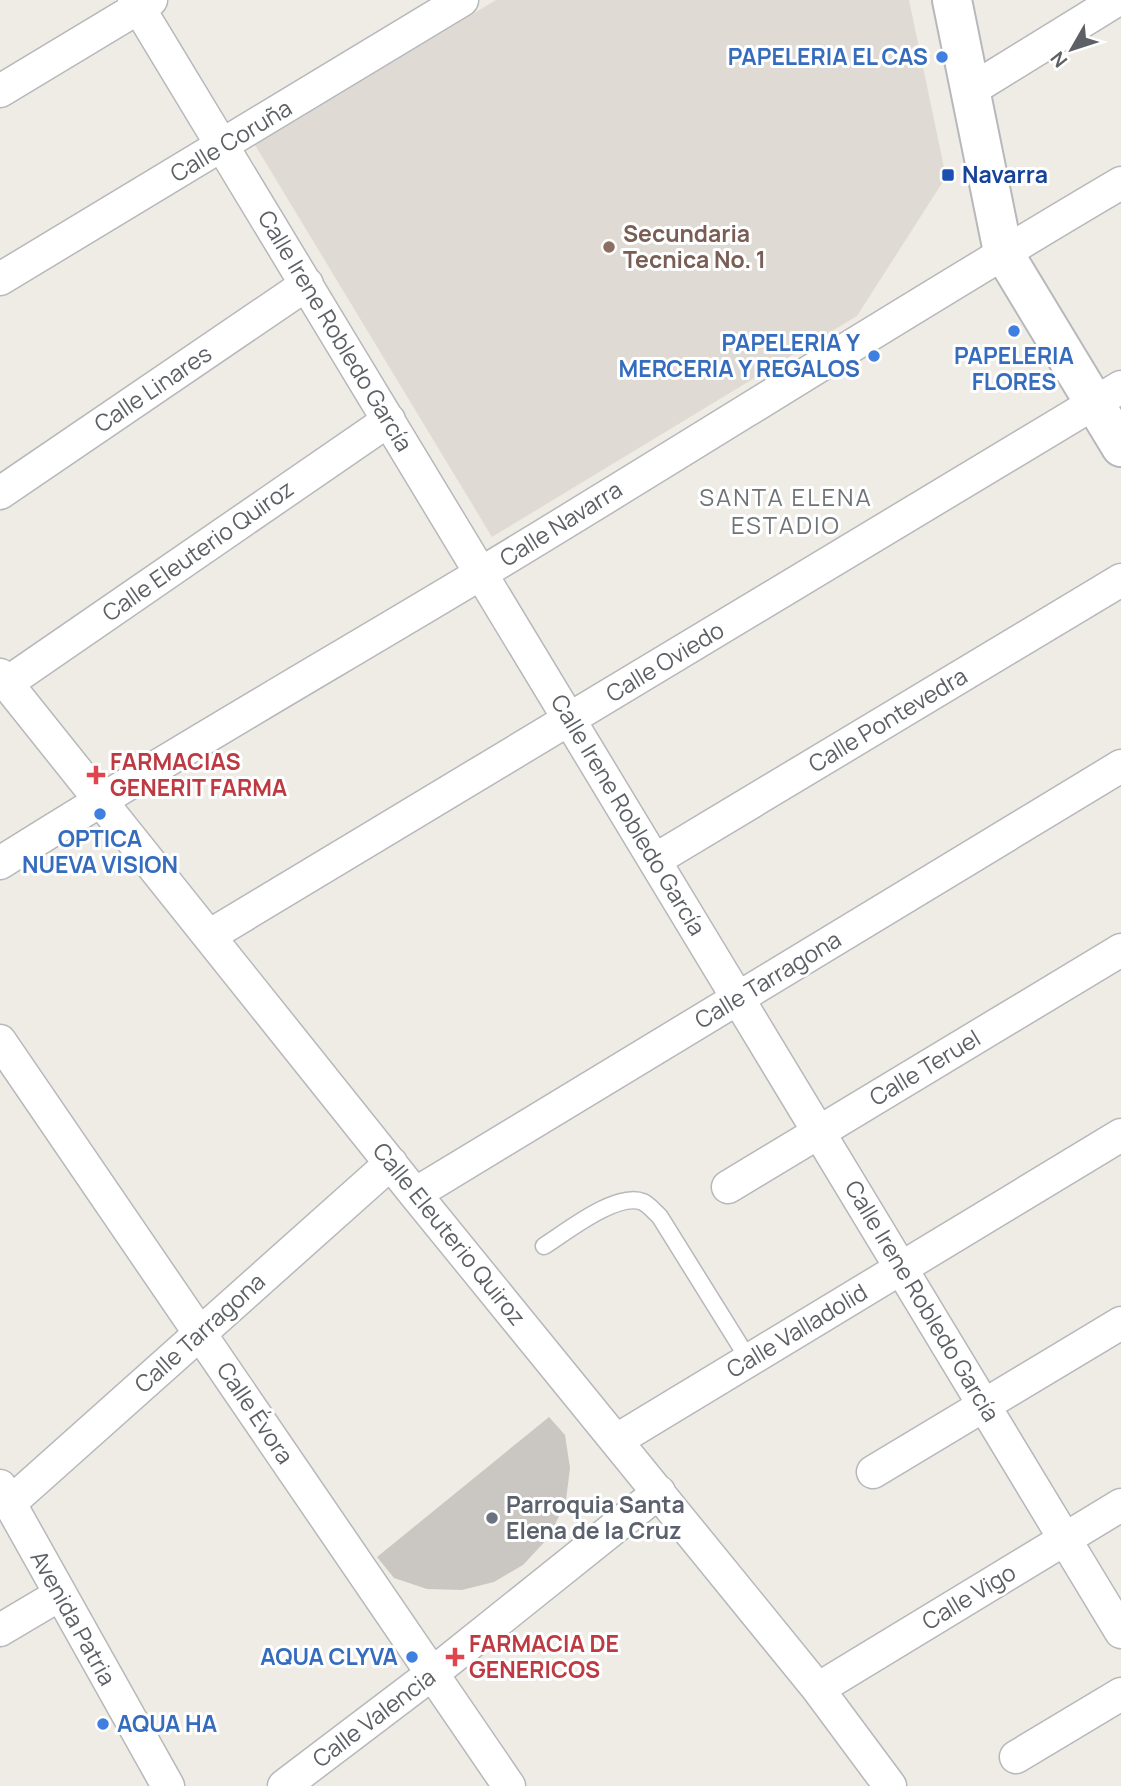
<svg xmlns="http://www.w3.org/2000/svg" width="1121" height="1786" font-family="Manrope,sans-serif">
<style>
.education{fill:#dfdbd4}
.building{fill:#cac7c2}
.lines{fill:none;stroke-linecap:round;stroke-linejoin:round}
.service-casing{stroke:#b6b8bb;stroke-width:19}
.minor-casing{stroke:#b6b8bb;stroke-width:35}
.tertiary-casing{stroke:#b6b8bb;stroke-width:42}
.service{stroke:#fff;stroke-width:16}
.minor{stroke:#fff;stroke-width:32}
.tertiary{stroke:#fff;stroke-width:38}
.shop-dot{fill:#3f7fe0;stroke:#fff;stroke-width:2.5}
.transit-dot{fill:#1a4fb4;stroke:#fff;stroke-width:2.5}
.education-dot{fill:#8d6e63;stroke:#fff;stroke-width:2.5}
.health-dot{fill:#e0444e;stroke:#fff;stroke-width:2.5}
.worship-dot{fill:#6b7280;stroke:#fff;stroke-width:2.5}
.labels{text-anchor:middle;stroke-width:6;stroke-linejoin:round;paint-order:stroke}
.shop-label{font-size:23px;font-weight:bold;fill:#366cbe;stroke:#fff;text-anchor:end}
.street-label{font-size:23px;fill:#5d6165;stroke:#fff}
.transit-label{font-size:23px;font-weight:bold;fill:#164399;stroke:#fff;text-anchor:start}
.education-label{font-size:23px;font-weight:bold;fill:#785e54;stroke:#fff;text-anchor:start}
.health-label{font-size:23px;font-weight:bold;fill:#be3a42;stroke:#fff;text-anchor:start}
.worship-label{font-size:23px;font-weight:bold;fill:#5b616d;stroke:#fff;text-anchor:start}
.neighbourhood-label{font-size:24px;letter-spacing:2px;fill:#6e7377;stroke:#fff}
</style>
<rect width="100%" height="100%" fill="#efece5"/>
<path class="education" d="M496,0H909L946,177L857,316L492,537L255,145Z"/>
<path class="building" d="M549,1417L565,1435L570,1468L566,1500L550,1536L523,1565L494,1582L462,1590L427,1589L394,1578L377,1557Z"/>
<g class="lines">
<defs>
<path id="service" d="M544,1246C565,1233 617,1191 643,1202C649,1205 655,1212 660,1217L749,1360"/>
<path id="minor" d="M134,0L1121,1632
M971,90L1117,0
M0,91L151,0
M0,279L462,0
M0,493L307,284
M0,675L415,1194L818,1689L890,1786
M7,683L389,420
M655,860L1121,580
M0,863C158,763 320,670 480,574C694,445 905,310 1121,183
M209,936L1121,387
M0,1041L509,1786
M728,1187L1121,950
M415,1194L1121,766
M617,1440L1121,1135
M873,1472L1121,1323
M0,1486L168,1786
M10,1503L391,1163
M0,1630L59,1595
M818,1689L1121,1505
M1016,1757L1121,1694
M284,1786L433,1673L659,1492"/>
<path id="tertiary" d="M952,0L1003,252L1121,447"/>
</defs>
<use href="#service" class="service-casing"/>
<use href="#minor" class="minor-casing"/>
<use href="#tertiary" class="tertiary-casing"/>
<use href="#service" class="service"/>
<use href="#minor" class="minor"/>
<use href="#tertiary" class="tertiary"/>
</g>
<g class="shop-dot">
<circle cx="942" cy="57" r="7"/>
<circle cx="1014" cy="331" r="7"/>
<circle cx="874" cy="356" r="7"/>
<circle cx="100" cy="814" r="7"/>
<circle cx="412" cy="1657" r="7"/>
<circle cx="103" cy="1724" r="7"/>
</g>
<rect class="transit-dot" x="941" y="168" width="14" height="14" rx="3.5"/>
<circle class="education-dot" cx="609" cy="247" r="7"/>
<g class="health-dot">
<path d="M92.5 764.5h7v7h7v7h-7v7h-7v-7h-7v-7h7z"/>
<path d="M451.5 1646.5h7v7h7v7h-7v7h-7v-7h-7v-7h7z"/>
</g>
<circle class="worship-dot" cx="492" cy="1518" r="7"/>
<g class="labels">
<g class="shop-label">
<text x="928" y="65">PAPELERIA EL CAS</text>
<text x="860" y="351">PAPELERIA Y<tspan x="860" dy="26">MERCERIA Y REGALOS</tspan></text>
<text x="1014" y="364" text-anchor="middle">PAPELERIA<tspan x="1014" dy="26">FLORES</tspan></text>
<text x="100" y="847" text-anchor="middle">OPTICA<tspan x="100" dy="26">NUEVA VISION</tspan></text>
<text x="398" y="1665">AQUA CLYVA</text>
<text x="117" y="1732" text-anchor="start">AQUA HA</text>
</g>
<g class="street-label">
<text transform="translate(231 141) rotate(-31)" y="8">Calle Coruña</text>
<text transform="translate(335 331) rotate(59)" y="8">Calle Irene Robledo García</text>
<text transform="translate(153 389) rotate(-34)" y="8">Calle Linares</text>
<text transform="translate(561 524) rotate(-32)" y="8">Calle Navarra</text>
<text transform="translate(198 551) rotate(-35)" y="8">Calle Eleuterio Quiroz</text>
<text transform="translate(665 662) rotate(-31)" y="8">Calle Oviedo</text>
<text transform="translate(888 720) rotate(-31)" y="8">Calle Pontevedra</text>
<text transform="translate(628 815) rotate(59)" y="8">Calle Irene Robledo García</text>
<text transform="translate(768 980) rotate(-31)" y="8">Calle Tarragona</text>
<text transform="translate(925 1068) rotate(-31)" y="8">Calle Teruel</text>
<text transform="translate(449 1234) rotate(51)" y="8">Calle Eleuterio Quiroz</text>
<text transform="translate(922 1301) rotate(59)" y="8">Calle Irene Robledo García</text>
<text transform="translate(797 1331) rotate(-31)" y="8">Calle Valladolid</text>
<text transform="translate(200 1333) rotate(-42)" y="8">Calle Tarragona</text>
<text transform="translate(255 1413) rotate(56)" y="8">Calle Évora</text>
<text transform="translate(969 1597) rotate(-31)" y="8">Calle Vigo</text>
<text transform="translate(73 1618) rotate(61)" y="8">Avenida Patria</text>
<text transform="translate(374 1718) rotate(-37)" y="8">Calle Valencia</text>
</g>
<g class="transit-label">
<text x="962" y="183">Navarra</text>
</g>
<g class="education-label">
<text x="623" y="242">Secundaria<tspan x="623" dy="26">Tecnica No. 1</tspan></text>
</g>
<g class="health-label">
<text x="110" y="770">FARMACIAS<tspan x="110" dy="26">GENERIT FARMA</tspan></text>
<text x="469" y="1652">FARMACIA DE<tspan x="469" dy="26">GENERICOS</tspan></text>
</g>
<g class="worship-label">
<text x="506" y="1513">Parroquia Santa<tspan x="506" dy="26">Elena de la Cruz</tspan></text>
</g>
<g class="neighbourhood-label">
<text x="786" y="506">SANTA ELENA<tspan x="786" dy="28">ESTADIO</tspan></text>
</g>
</g>
<g transform="translate(1072 49) rotate(231)" stroke="#ffffff" stroke-width="5" paint-order="stroke">
<path d="M0-5L12 26L0 18L-12 26Z" fill="#5d6165"/>
<text y="-10" font-size="19" font-weight="bold" text-anchor="middle" fill="#5d6165">N</text>
</g>
</svg>
